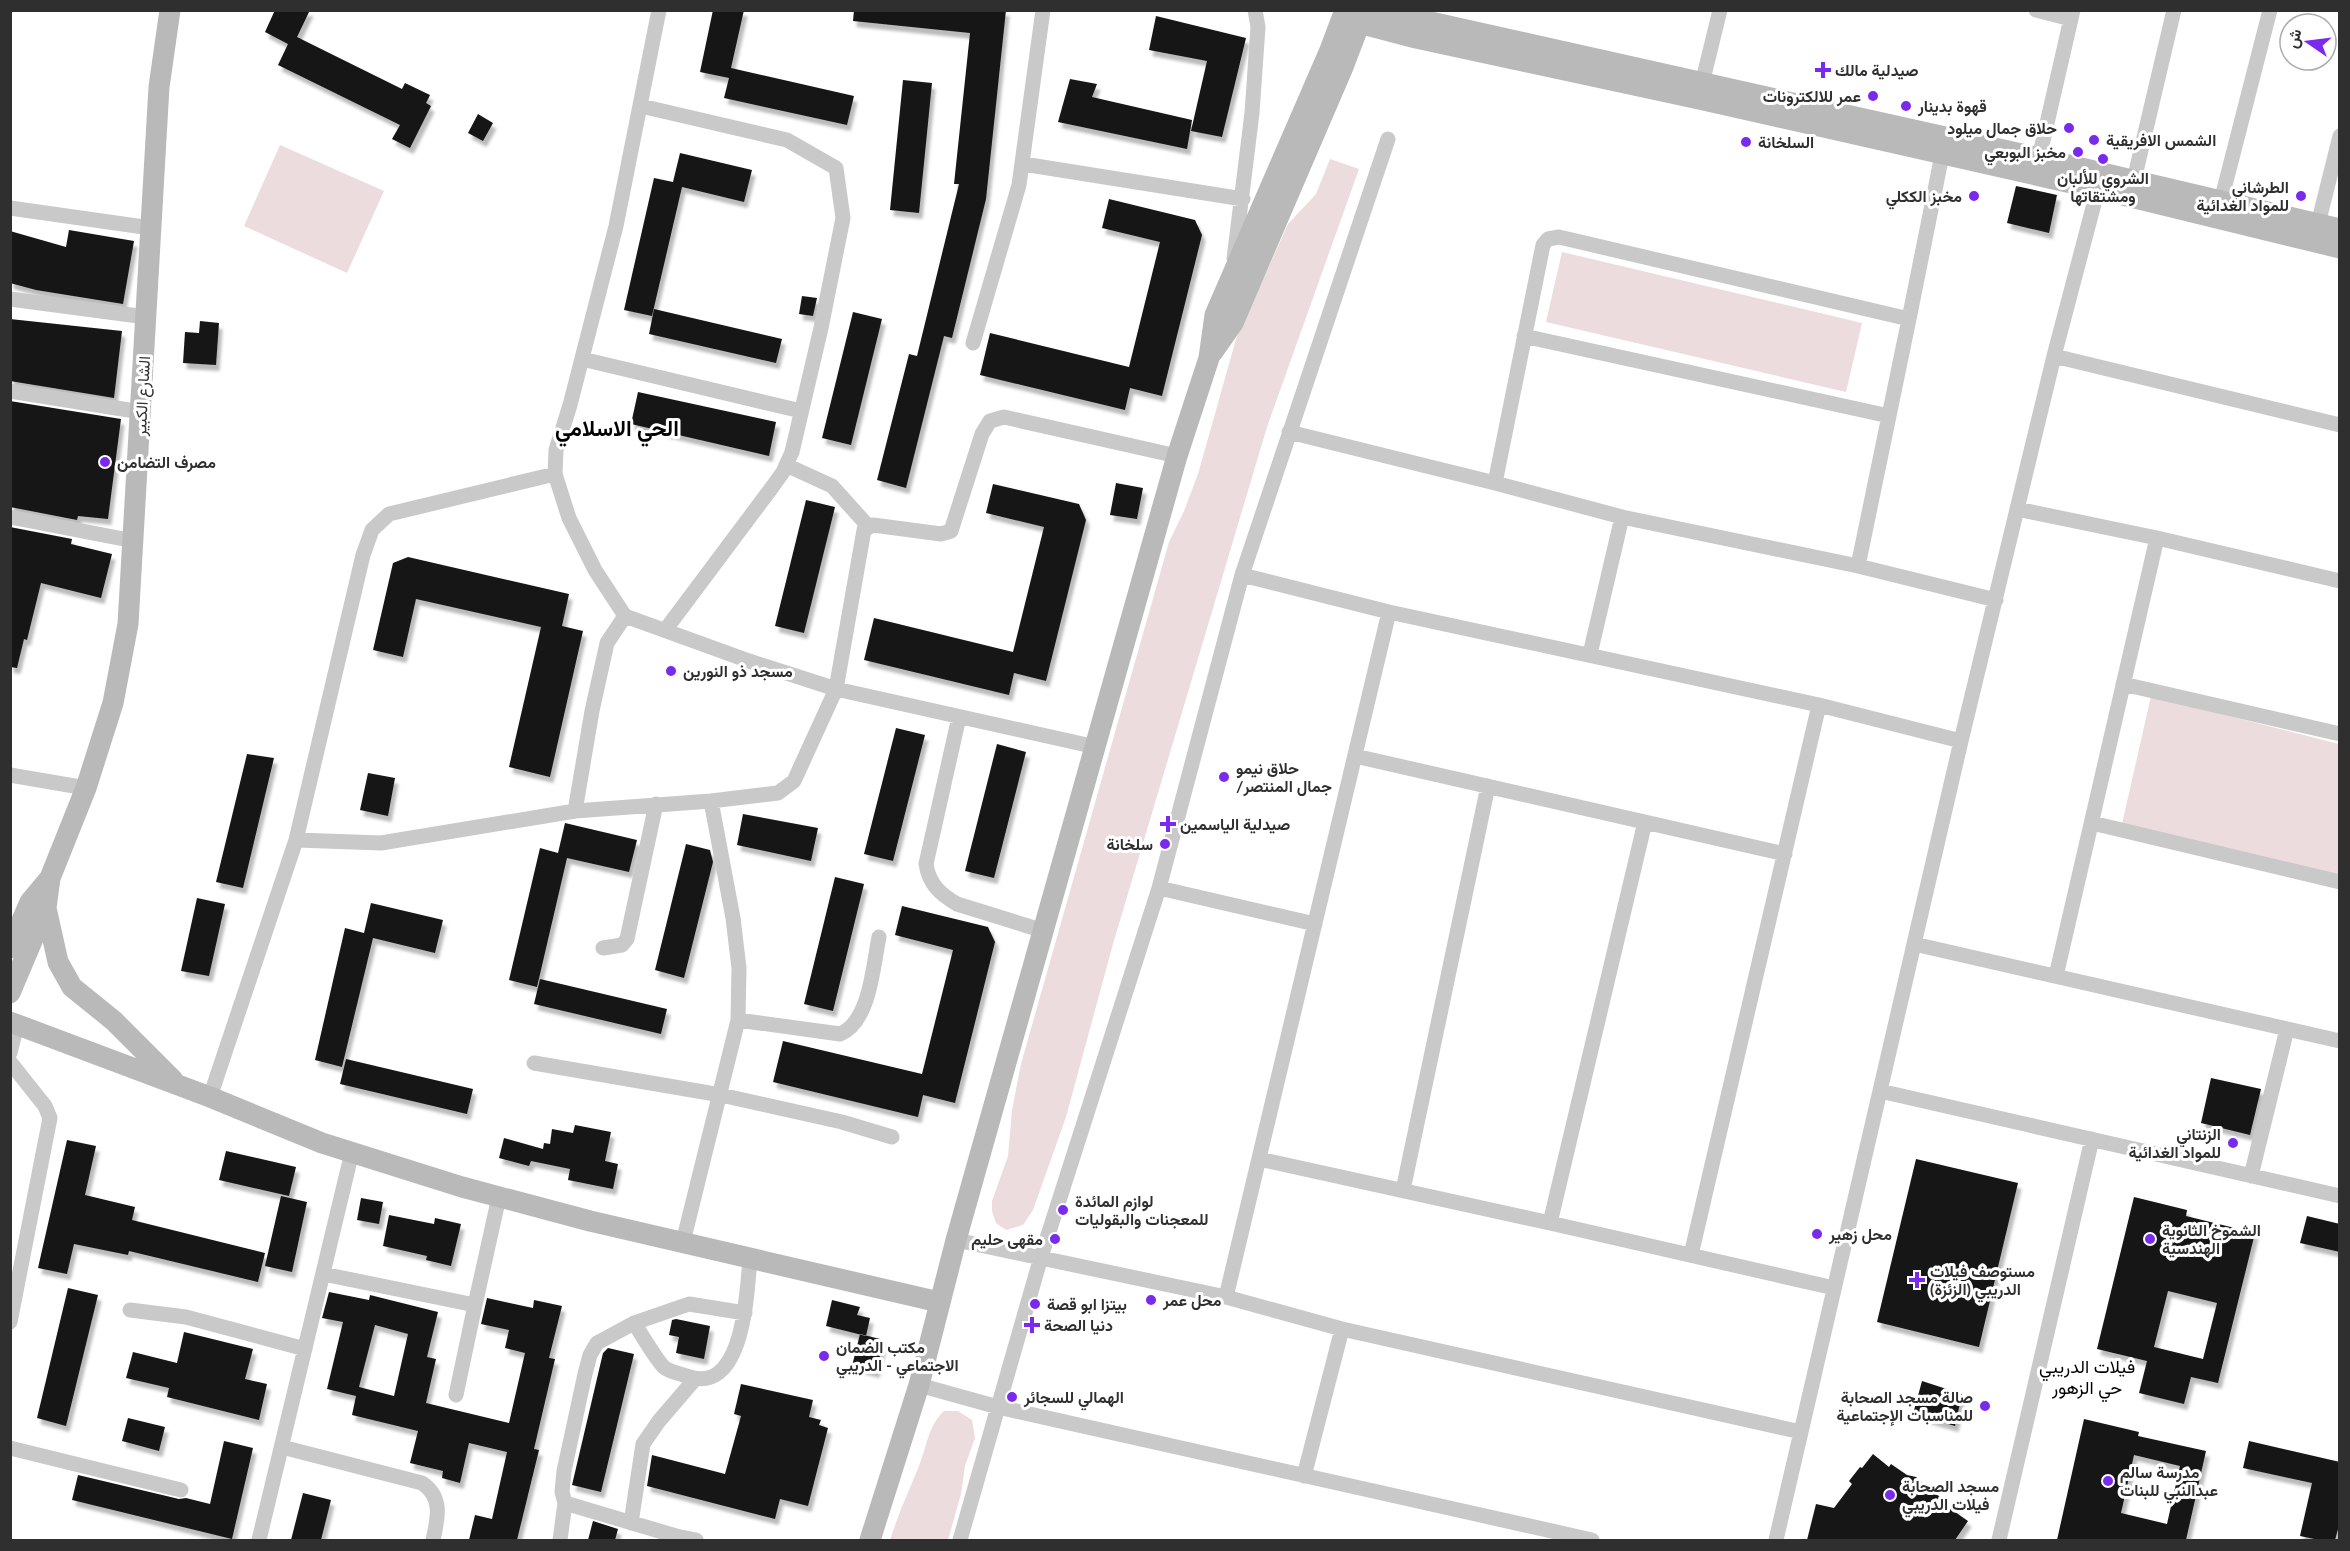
<svg xmlns="http://www.w3.org/2000/svg" width="2350" height="1551" font-family="Lato,Vazirmatn,sans-serif">
<style>
.green{fill:#eddcdd}
.building{fill:#161616;fill-rule:evenodd;filter:url(#shadow)}
.lines{fill:none;stroke-linecap:round;stroke-linejoin:round}
.street{stroke:#c9c9c9;stroke-width:15}
.secondary{stroke:#b9b9b9;stroke-width:21}
.poi-dot{fill:#792aed;stroke:#fff;stroke-width:2}
.labels{text-anchor:middle;stroke-width:6;stroke-linejoin:round;paint-order:stroke}
.poi-label{font-size:16px;font-weight:bold;fill:#2f2f2f;stroke:#fff;text-anchor:start}
.street-label{font-size:16px;fill:#2f2f2f;stroke:#fff}
.neighbourhood-label{font-size:18px;fill:#000;stroke:#fff}
.district-label{font-size:22px;font-weight:bold;fill:#000;stroke:#fff}
</style>
<defs>
<filter id="shadow"><feDropShadow dx="3.5" dy="6" stdDeviation="1.5" flood-color="#0004"/></filter>
</defs>
<rect width="100%" height="100%" fill="#fff"/>
<path class="green" d="M280,145L384,191L347,273L244,226Z
M1330,159L1359,169L1267,427L1113,944L1066,1117L1033,1210L1023,1225L1006,1230L996,1223L992,1211V1201L1008,1156L1012,1110L1021,1064L1169,542L1184,511L1198,474L1236,339L1288,224L1316,194Z
M1562,252L1862,323L1846,392L1546,322Z
M2151,696L2339,744V875L2122,824Z
M944,1411H958L972,1420L975,1438L965,1466L961,1494L948,1540H890C898,1514 909,1491 919,1466C927,1446 928,1426 944,1411Z"/>
<path class="building" d="M275,10H310L297,37L402,89L405,83L430,95L426,103L431,106L410,148L392,139L400,125L278,65L288,44L265,32Z
M713,10H744L731,68L854,96L847,125L724,98L729,78L700,72Z
M854,10H1006L986,199L952,338L944,336L906,488L877,480L909,354L917,356L959,184H954L970,33L853,21Z
M1156,16L1246,38L1222,137L1191,131L1207,61L1149,50Z
M1070,79L1097,84L1092,97L1192,120L1187,149L1058,122Z
M903,80L932,83L919,213L890,210Z
M478,114L493,123L483,141L468,133Z
M680,153L752,170L744,202L682,187L652,316L624,310L654,178L673,182Z
M2016,186L2057,195L2049,233L2007,223Z
M1109,199L1195,220L1202,235L1162,396L1130,388L1125,410L980,375L990,333L1129,367L1160,242L1102,228Z
M69,230L134,241L123,304L36,290L10,283V231L66,247Z
M802,296L817,298L813,316L799,314Z
M654,309L782,339L776,363L649,334Z
M853,312L882,319L851,445L822,438Z
M10,319L122,331L114,398L10,381Z
M200,321L219,323L216,365L183,363L185,332L199,333Z
M638,392L776,422L769,456L631,424Z
M10,401L121,419L108,519L78,516L77,520L10,507Z
M1116,483L1143,488L1137,519L1110,515Z
M993,484L1079,504L1086,520L1046,681L1014,673L1009,695L864,660L874,618L1013,652L1044,527L986,513Z
M806,500L835,507L804,633L775,626Z
M10,527L72,539L71,544L112,554L101,598L41,583L27,640L24,639L17,668L10,667Z
M408,557L569,594L562,626L583,631L550,777L509,767L541,627L416,599L403,657L373,650L393,563Z
M896,728L925,735L893,861L864,854Z
M997,744L1026,752L994,878L965,871Z
M247,754L274,758L243,888L216,882Z
M368,773L395,778L388,816L360,810Z
M743,814L818,828L811,861L737,845Z
M565,823L637,840L629,872L567,858L537,987L509,980L540,848L558,853Z
M686,844L710,850L713,862L684,978L655,970Z
M835,877L864,884L833,1011L804,1004Z
M197,898L225,904L209,976L181,971Z
M371,903L443,920L435,953L373,938L342,1067L315,1060L345,928L364,933Z
M902,906L988,927L995,942L955,1103L923,1095L918,1117L773,1082L783,1041L922,1074L953,950L895,935Z
M540,979L667,1009L661,1034L534,1004Z
M346,1059L473,1089L467,1114L340,1084Z
M2211,1078L2261,1089L2250,1135L2201,1123Z
M575,1125L611,1132L605,1161L618,1164L613,1189L568,1180L570,1169L531,1161L529,1166L499,1158L504,1138L543,1149L544,1143L550,1144L552,1129L573,1133Z
M67,1140L96,1146L85,1195L135,1207L132,1220L265,1253L258,1282L129,1251L128,1255L74,1244L67,1274L38,1268Z
M226,1151L296,1167L289,1196L219,1180Z
M1916,1159L2018,1183L1979,1347L1877,1322Z
M281,1196L307,1202L292,1272L265,1266Z
M2134,1197L2187,1210L2186,1216L2255,1233L2218,1383L2191,1377L2184,1404L2139,1393L2147,1361L2097,1349ZM2168,1291L2217,1303L2203,1359L2154,1347Z
M361,1198L383,1202L379,1224L357,1220Z
M389,1215L434,1224L435,1218L461,1224L451,1266L426,1260L427,1256L383,1246Z
M2307,1216L2340,1224V1252L2300,1243Z
M68,1288L98,1295L66,1426L37,1418Z
M329,1292L369,1300L370,1295L438,1312L427,1357L436,1359L426,1403L509,1423L525,1353L505,1348L509,1330L481,1324L487,1298L533,1308L534,1300L562,1306L549,1358L555,1359L534,1449L539,1450L517,1540H469L475,1515L492,1519L507,1452L469,1443L460,1483L442,1478L443,1471L410,1463L418,1431L352,1415L356,1396L327,1389L343,1322L322,1318ZM375,1325L408,1334L394,1396L359,1387Z
M832,1300L860,1307L857,1315L870,1318L866,1336L826,1326Z
M676,1319L710,1326L704,1359L676,1353L679,1337L669,1335L672,1320Z
M184,1332L253,1349L245,1379L267,1384L259,1420L167,1397L169,1388L126,1378L133,1352L177,1363Z
M860,1334L884,1340L876,1372L852,1366Z
M608,1348L634,1354L601,1492L572,1485L603,1353Z
M1922,1381L1962,1394L1955,1426L1913,1414Z
M741,1384L813,1400L809,1417L821,1420L819,1425L828,1428L808,1506L780,1499L775,1519L647,1486L652,1455L725,1474L741,1416L734,1414Z
M128,1418L165,1427L159,1451L122,1441Z
M2084,1419L2139,1432L2138,1436L2206,1451L2186,1540H2057ZM2134,1455L2180,1466L2167,1524L2121,1513Z
M224,1441L253,1448L232,1539L72,1500L78,1475L179,1499L186,1498L210,1504Z
M2249,1441L2340,1462V1522L2335,1540H2319L2300,1536L2312,1483L2243,1468Z
M1873,1454L1889,1467L1891,1464L1907,1475L1916,1477L1933,1492L1956,1508L1955,1512L1968,1521L1955,1540H1807L1816,1504L1834,1508L1852,1484L1849,1481L1860,1467L1862,1468Z
M303,1493L331,1500L321,1540H291Z
M593,1521L618,1529L615,1540H588Z"/>
<g class="lines">
<path class="street" d="M659,10L616,226L570,405L556,450L555,474L569,518L595,570L625,616L749,661L836,689L1096,747
M2036,10L2071,19
M1700,92L1720,10
M641,106L787,140L836,168L843,218L821,328L792,452L783,472L773,486L666,629
M2039,158L2073,10
M1023,164L1243,199
M2134,180L2174,10
M2221,201L2270,10
M10,208L151,228
M2318,224L2340,136
M1234,259L1252,113L1258,27L1255,10
M10,299L146,317
M1909,319L1942,155
M1524,336L1889,416
M973,343L1019,185L1043,10
M2054,356L2340,425
M582,359L801,411
M10,391L141,412
M1289,432L1495,483L1622,517L1858,566L1996,600
M786,465L832,486L868,526
M1495,483L1543,245L1548,239L1559,237L1909,319L1858,566
M2017,509L2157,538L2340,581
M10,517L134,541
M1242,575L1389,612L1819,705L1961,741
M1590,654L1622,517
M2123,684L2340,734
M959,717L926,864C929,884 940,894 957,904L1044,931
M1355,756L1785,854
M10,775L86,788
M575,811L592,711L607,643L625,616
M2092,823L2340,882
M296,840L381,843L575,811L711,801L778,793L794,781L836,689L864,530L873,525L941,534L951,531L982,434L990,421L1004,417L1177,456
M1159,888L1315,924
M1914,944L2340,1041
M603,948L622,945L627,939L656,804
M2056,976L2157,538
M738,1020L840,1034C870,1022 873,966 879,937
M10,1053L17,1025
M10,1062L45,1106L50,1118L10,1322
M534,1063L721,1095L842,1122L892,1137
M1880,1091L2340,1196
M210,1097L296,840L363,555L372,530L389,514L555,474
M1259,1159L1550,1223L1834,1288
M2251,1176L2287,1029
M1403,1190L1488,786
M1550,1223L1645,822
M956,1240L1226,1297L1342,1329L1801,1432
M683,1242L738,1020L739,968L733,918L711,801
M1691,1255L1819,705
M323,1274L475,1305L499,1197
M1226,1297L1389,612
M130,1310L186,1317L305,1349
M634,1323C641,1333 657,1362 665,1368C671,1372 681,1374 687,1376C744,1397 747,1292 750,1258
M919,1385L998,1407L1592,1540
M456,1395L475,1305
M282,1447L422,1483C443,1497 438,1518 433,1540
M10,1448L181,1490
M1304,1476L1342,1329
M565,1503L676,1536L696,1540
M631,1523L643,1444L659,1421L695,1379
M259,1540L352,1152
M560,1540L565,1503L562,1492L564,1471L585,1374L590,1355L597,1343L634,1323L689,1304L745,1313
M960,1540L1041,1257L1159,888L1242,575L1388,139
M1776,1540L1961,741L2054,356L2100,181
M1999,1540L2092,1139"/>
<path class="secondary" d="M1377,10L2039,158L2340,229
M1343,16L1359,23L1416,38L1699,99L2098,189L2340,248
M1212,353L1233,323L1343,67L1364,12
M46,908L58,962L72,987L114,1021L173,1080
M10,948L30,902L50,878
M10,993L46,908L50,878L86,788L113,703L128,624L159,87L170,10
M10,1022L210,1097L322,1143L462,1187L590,1221L939,1302
M870,1540L919,1385L956,1240L1177,456L1209,358L1215,315L1330,50L1345,10"/>
</g>
<g class="poi-dot">
<path d="M1820 61h6v6h6v6h-6v6h-6v-6h-6v-6h6z"/>
<circle cx="1873" cy="96" r="6"/>
<circle cx="1906" cy="106" r="6"/>
<circle cx="2069" cy="128" r="6"/>
<circle cx="2094" cy="140" r="6"/>
<circle cx="1746" cy="142" r="6"/>
<circle cx="2078" cy="152" r="6"/>
<circle cx="2103" cy="159" r="6"/>
<circle cx="1974" cy="196" r="6"/>
<circle cx="2301" cy="196" r="6"/>
<circle cx="105" cy="462" r="6"/>
<circle cx="671" cy="671" r="6"/>
<circle cx="1224" cy="777" r="6"/>
<path d="M1165 815h6v6h6v6h-6v6h-6v-6h-6v-6h6z"/>
<circle cx="1165" cy="844" r="6"/>
<circle cx="2233" cy="1143" r="6"/>
<circle cx="1063" cy="1210" r="6"/>
<circle cx="1817" cy="1234" r="6"/>
<circle cx="1055" cy="1239" r="6"/>
<circle cx="2150" cy="1239" r="6"/>
<path d="M1914 1271h6v6h6v6h-6v6h-6v-6h-6v-6h6z"/>
<circle cx="1151" cy="1300" r="6"/>
<circle cx="1035" cy="1304" r="6"/>
<path d="M1029 1316h6v6h6v6h-6v6h-6v-6h-6v-6h6z"/>
<circle cx="824" cy="1356" r="6"/>
<circle cx="1012" cy="1397" r="6"/>
<circle cx="1985" cy="1406" r="6"/>
<circle cx="2108" cy="1481" r="6"/>
<circle cx="1890" cy="1495" r="6"/>
</g>
<g class="labels">
<g class="poi-label">
<text x="1835" y="76">صيدلية مالك</text>
<text x="1861" y="102" text-anchor="end">عمر للالكترونات</text>
<text x="1918" y="112">قهوة بدينار</text>
<text x="2057" y="134" text-anchor="end">حلاق جمال ميلود</text>
<text x="2106" y="146">الشمس الافريقية</text>
<text x="1758" y="148">السلخانة</text>
<text x="2066" y="158" text-anchor="end">مخبز البوبعي</text>
<text x="2103" y="184" text-anchor="middle">الشروي للألبان<tspan x="2103" dy="18">ومشتقاتها</tspan></text>
<text x="2289" y="193" text-anchor="end">الطرشاني<tspan x="2289" dy="18">للمواد الغدائية</tspan></text>
<text x="1962" y="202" text-anchor="end">مخبز الككلي</text>
<text x="117" y="468">مصرف التضامن</text>
<text x="683" y="677">مسجد ذو النورين</text>
<text x="1236" y="774">حلاق نيمو<tspan x="1236" dy="18">/جمال المنتصر</tspan></text>
<text x="1180" y="830">صيدلية الياسمين</text>
<text x="1153" y="850" text-anchor="end">سلخانة</text>
<text x="2221" y="1140" text-anchor="end">الزنتاني<tspan x="2221" dy="18">للمواد الغدائية</tspan></text>
<text x="1075" y="1207">لوازم المائدة<tspan x="1075" dy="18">للمعجنات والبقوليات</tspan></text>
<text x="2162" y="1236">الشموخ الثانوية<tspan x="2162" dy="18">الهندسية</tspan></text>
<text x="1829" y="1240">محل زهير</text>
<text x="1043" y="1245" text-anchor="end">مقهى حليم</text>
<text x="1930" y="1277">مستوصف فيلات<tspan x="1930" dy="18">الدريبي (الزئزة)</tspan></text>
<text x="1163" y="1306">محل عمر</text>
<text x="1047" y="1310">بيتزا ابو قصة</text>
<text x="1044" y="1331">دنيا الصحة</text>
<text x="836" y="1353">مكتب الضمان<tspan x="836" dy="18">الاجتماعي - الدريبي</tspan></text>
<text x="1024" y="1403">الهمالي للسجائر</text>
<text x="1973" y="1403" text-anchor="end">صالة مسجد الصحابة<tspan x="1973" dy="18">للمناسبات الإجتماعية</tspan></text>
<text x="2120" y="1478">مدرسة سالم<tspan x="2120" dy="18">عبدالنبي للبنات</tspan></text>
<text x="1902" y="1492">مسجد الصحابة<tspan x="1902" dy="18">فيلات الدريبي</tspan></text>
</g>
<g class="street-label">
<text transform="translate(142 396) rotate(-87)" y="6">الشارع الكبير</text>
</g>
<g class="neighbourhood-label">
<text x="2087" y="1373">فيلات الدريبي<tspan x="2087" dy="21">حي الزهور</tspan></text>
</g>
<g class="district-label">
<text x="617" y="436">الحي الاسلامي</text>
</g>
</g>
<rect width="2350" height="1551" fill="none" stroke="#2f2f2f" stroke-width="24"/>
<g transform="translate(2308 42) rotate(284)"><circle r="28" fill="#ffffff" stroke="#acacac" stroke-width="1.5"/>
<path d="M0-4.5L10 22L0 15L-10 22Z" fill="#792aed"/>
<text y="-9" font-size="16" font-weight="bold" text-anchor="middle" fill="#2f2f2f">ش</text>
</g>
</svg>
